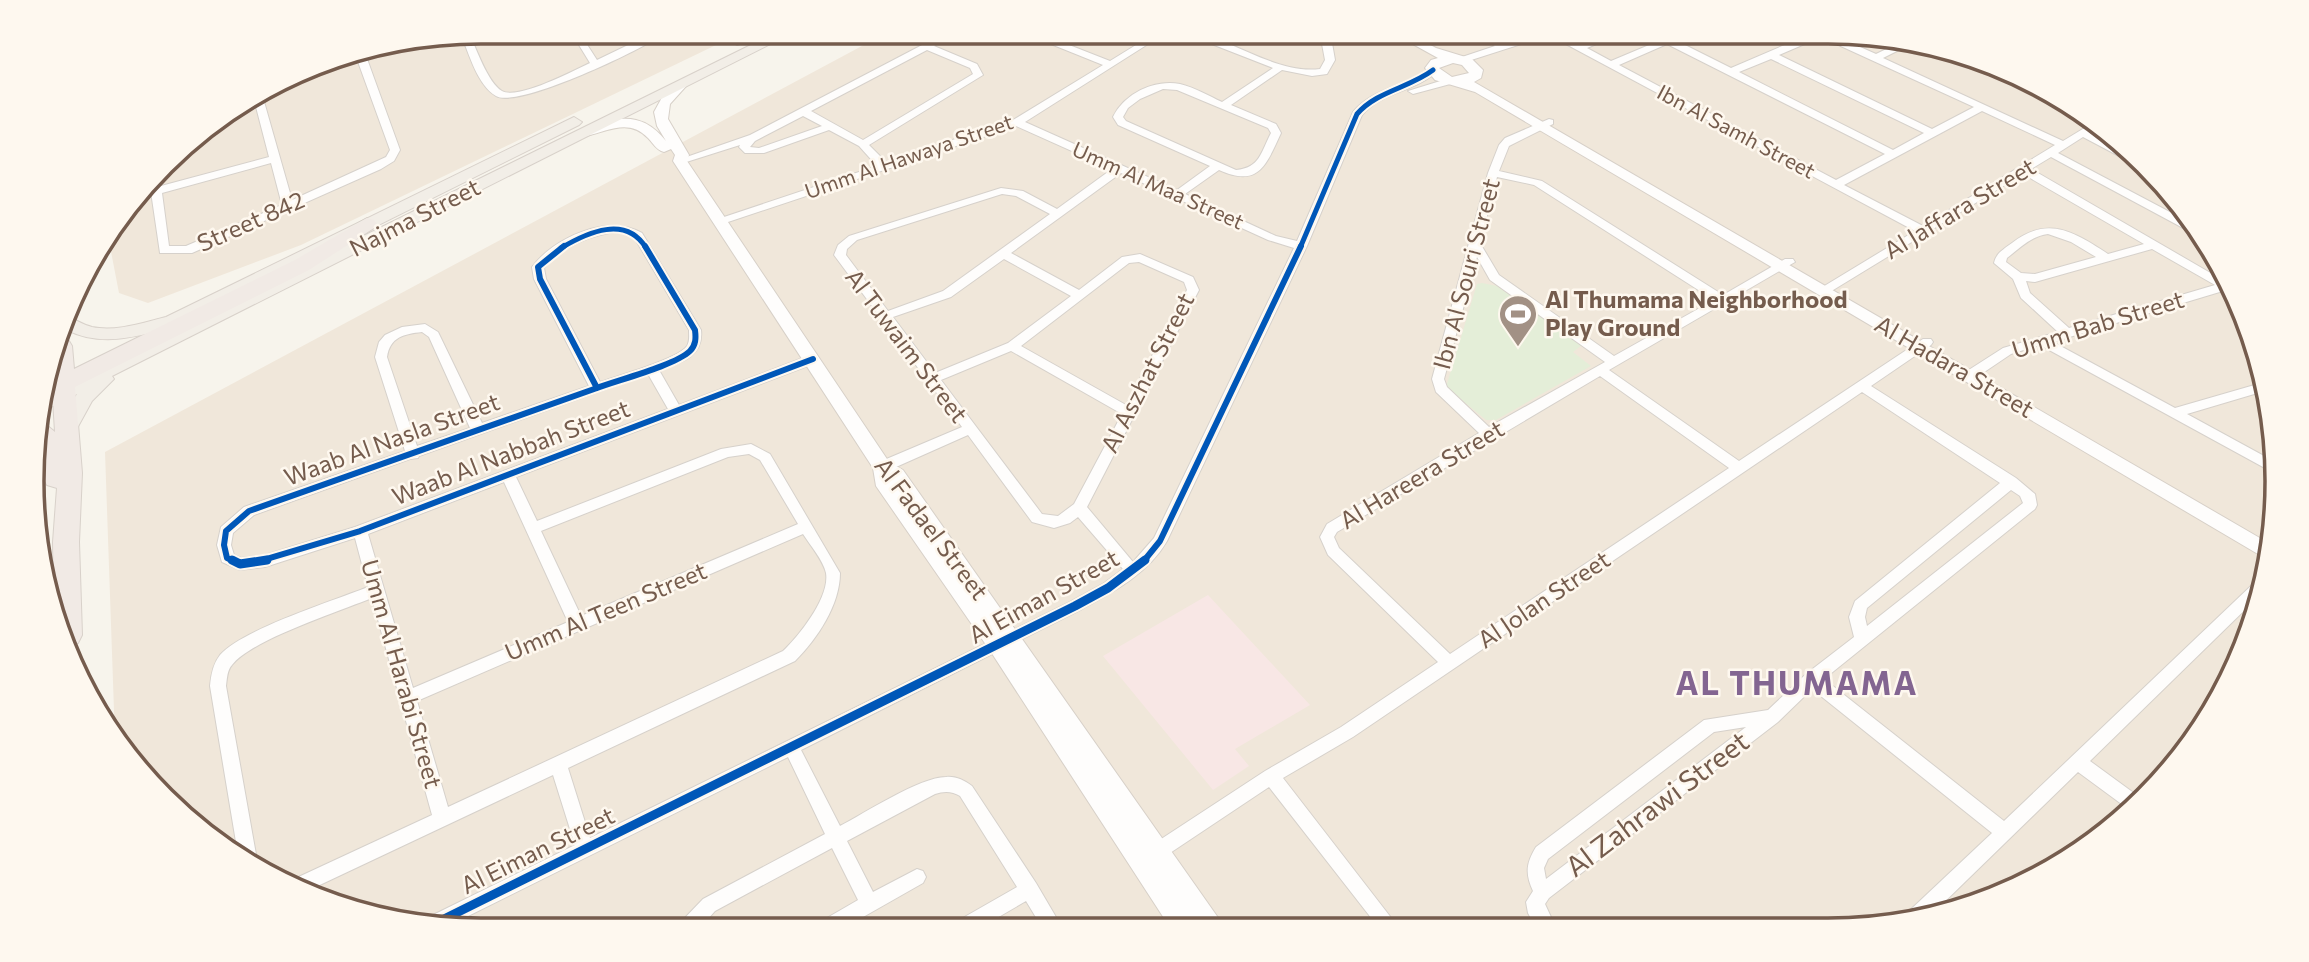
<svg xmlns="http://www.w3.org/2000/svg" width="2309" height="962" font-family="Commissioner,sans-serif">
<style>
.residential{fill:#f0e7da}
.medical{fill:#f8e7e5}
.green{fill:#e4eed8}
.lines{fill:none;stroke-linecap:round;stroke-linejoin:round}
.street-casing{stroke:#d6d1cb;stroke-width:2}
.secondary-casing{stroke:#d7d0c8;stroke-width:2}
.primary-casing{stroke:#d8d1ca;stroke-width:2}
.highway-casing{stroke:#d8d1ca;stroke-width:2}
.street{fill:#fefdfc;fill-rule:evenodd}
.secondary{fill:#fefdfc;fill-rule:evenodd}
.primary{fill:#f2eee7;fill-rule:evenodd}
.highway{fill:#f1eae5;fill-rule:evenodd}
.cycleway-far2-casing{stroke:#fef8ef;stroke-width:9}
.cycleway-far1-casing{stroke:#fef8ef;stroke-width:10}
.cycleway-casing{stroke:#fef8ef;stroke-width:13}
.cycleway-far2{stroke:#0057b8;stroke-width:5}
.cycleway-far1{stroke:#0057b8;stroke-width:6}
.cycleway{stroke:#0057b8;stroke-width:9}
.labels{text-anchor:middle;stroke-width:5;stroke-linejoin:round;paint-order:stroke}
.far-street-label{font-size:21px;fill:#755c4d;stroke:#fef8ef}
.street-label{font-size:24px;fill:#755c4d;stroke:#fef8ef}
.poi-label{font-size:24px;font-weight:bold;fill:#755c4d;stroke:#fef8ef;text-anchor:start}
.near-street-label{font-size:28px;fill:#755c4d;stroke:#fef8ef}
.district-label{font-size:32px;font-weight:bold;letter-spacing:2px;fill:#836591;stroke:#fef8ef}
.rim{fill:none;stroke:#755c4d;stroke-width:3.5}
</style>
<rect width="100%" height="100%" fill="#f7f4ec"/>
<path class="residential" d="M481,32H743L301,245L148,303L119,293L108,236L185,143L336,55Z
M888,32H1828L1972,55L2124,143L2231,282L2277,451L2254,625L2202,730L2124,819L2000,896L1887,927L481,930L337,907L208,838L115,739L105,452Z"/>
<path class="medical" d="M1208,595L1310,705L1235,749L1249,766L1213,790L1103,656Z"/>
<path class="green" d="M1482,283L1497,286L1582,345L1573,352L1591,366L1496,420H1486L1446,387L1477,284Z"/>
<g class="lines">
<defs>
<path id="street" d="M571,32H579L597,60L655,32H666C645,49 517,109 496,96C477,85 469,53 461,35L469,33C476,48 488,83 502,91C518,100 573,71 590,63Z
M738,32H747L740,44L737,45L732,42Z
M947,32H958L934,46L977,64L983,75L869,145L886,162L1013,120L1103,65L1026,34L1025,32H1036L1110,61L1157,32H1167L1025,122L1177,190L1210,166L1118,125L1113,117C1124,94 1154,79 1180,84C1194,87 1209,96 1222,102L1273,68L1186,34L1185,32H1196L1219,40L1232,32H1242L1227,43C1255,55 1289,73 1320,69L1325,60L1322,44L1306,32H1317L1332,43L1335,60L1327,74L1312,76L1282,70L1231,105L1276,124L1281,133C1266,165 1259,188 1219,170L1185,194L1276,236L1297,241L1353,112C1373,88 1406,86 1430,68L1438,70C1417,92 1382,91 1362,115L1307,246L1167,541C1148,574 1113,592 1080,610L801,750L840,826C865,813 920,777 946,777C955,776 964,780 972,786L1036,883L1063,929H1043L1026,901L978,929H952L954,923L1017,887L960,796C952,791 944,791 935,794L847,841L873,892L917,869L923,871L926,877L923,883L842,929L818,928L820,922L858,900L832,848L715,911L698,930H677L679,924L703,899L825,834L788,757L450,925L427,922L429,917L575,845L553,775L307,891L291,882L292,880L432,815L372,598C340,611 251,640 232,665C227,670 227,679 226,686L257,860L255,863L238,854L210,686C211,675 213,664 220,655C243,629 333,601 368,587L355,538L265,567L240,570L222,562L217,545L221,527L244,507L405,451L375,357L379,342L385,335L402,327L425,324L438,332L482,423L589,386L534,279L532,267C555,237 607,214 642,233L701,330C704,357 680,363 659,370L679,405L808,356L813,355L819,359L818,362L516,477L537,521L721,449L751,444L770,454L840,573C840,605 817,639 795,661L568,768L590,838L1070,602L1103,584L1123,569L1078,517L1070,523L1054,528L1032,522L968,435L887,471H877L875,467L877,463L962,427L834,255L838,245L849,236L1001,188L1023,191L1057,209L1112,169L1016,126L719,225L713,222L715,220L877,166L859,146L829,130L764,153H745L739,147L740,145L680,164L675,161L750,135ZM927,50L970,68L973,74L863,140L811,111ZM1163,89L1177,90L1268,128L1271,133C1261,152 1260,168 1236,170L1126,121L1123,117L1128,108L1140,99ZM803,116L822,126L759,148L750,147L755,141ZM1121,173L1268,240L1294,248L1154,538L1133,562L1087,507L1199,290L1193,277L1140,254L1122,257L1079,290L1011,253ZM1002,194L1016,196L1050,214L943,291L888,311L846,255L847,249L857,240ZM615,232L625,233L634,237L689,330C689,335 690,341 687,346C678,359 617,376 600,382L546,279L544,268C562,247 589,236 615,232ZM1004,259L1071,296L1008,343L935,373L893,317L951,297ZM1139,262L1184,282L1187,290L1126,405L1021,346L1129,263ZM422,332L429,337L470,428L417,446L387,357C390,337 404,334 422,332ZM1011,351L1122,414L1074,504L1058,516L1042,514L941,380ZM648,374L668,409L355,527L265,555L241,558L234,555L231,545L233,533L254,515L410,459L418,458L419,456ZM749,454L760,460L798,524L581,616L541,531L728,457ZM504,482L568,622L413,688L368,534ZM803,534C810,545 823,560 826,573C830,597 799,636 783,651L448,807L417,701Z
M1472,32H1482L1504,43C1541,32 1544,25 1580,44L1610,32H1621L1620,34L1587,48L1611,61L1680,32H1691L1675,40L1731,68L1815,32H1826L1876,54L1899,43L1909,45L1883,58L2063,141L2091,124L2098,128L2090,133L2134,155L2142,166L2136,165L2083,137L2058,153L2183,219L2191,230L2185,229L2051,157L2031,169L2226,282L2230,281L2233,288L2053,342L2175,408L2258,384L2261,392L2187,414L2275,462L2274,473L2040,345L2011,354L1974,379H1964L1963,376L1964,373L2003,348L2058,332L2021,298L2013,279L1994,263C1996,253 2004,249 2012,243C2048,215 2074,232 2108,254L2144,244L2023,174L1825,295L1819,291L1821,288L1915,231L1549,35L1465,62H1459V58L1495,46ZM1821,37L1974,107L1932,129L1779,55ZM1667,44L1885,154L1836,180L1619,65ZM1771,59L1924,133L1893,150L1739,72ZM1982,111L2055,145L1923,226L1844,185ZM2048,234L2071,242L2096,257L2035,274L2021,273L2006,262L2007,258C2019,249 2031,236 2048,234ZM2152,249L2215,285L2069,328L2030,293L2026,281L2035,282Z
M409,43L408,46L366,56L400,150L394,161L381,169L192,253H160L150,185L157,177L160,180L161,186L269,157L255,103L263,98L292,200L386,157L390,150L357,59L316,67L328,60ZM271,163L282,205L186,246H169L162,193Z
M1450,78L1454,79V83L1413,94L1408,91Z
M1549,119L1553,120V124L1509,146L1499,171L1542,181L1723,295L1785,259H1793L1795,262L1609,370L1739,461L1923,339H1931L1933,342L1931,345L1871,386L2016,478L2035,494L2037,505L2035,509L1824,679L2004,821L2254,583L2260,581L2257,598L2090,761L2142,799L2131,811L2078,772L1931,915L1906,922L1907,913L1992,833L1812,689L1778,722L1549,898L1545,904L1556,928H1536L1528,913L1526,902L1533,891C1525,874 1526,863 1536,847L1704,720L1768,710L1806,674L1854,637L1849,617L1855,601L2000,483L1862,392L1353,737L1283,778L1399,928H1379L1269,787L1164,857L1158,859L1152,857L1149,851L1152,845L1265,771L1341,727L1438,662L1328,555L1320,537L1327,524L1479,433L1436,392L1432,379L1488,173L1499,145L1505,138ZM1497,177L1534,185L1714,300L1614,356L1499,275L1480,243ZM1477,257L1490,280L1605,362L1489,427L1447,387L1444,379ZM1600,376L1729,468L1450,654L1339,548L1334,537L1337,532ZM2011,490L2020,496L2023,503L1867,626L1865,617L1867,608ZM1746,727L1546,879L1544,868L1548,859L1714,732Z"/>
<path id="secondary" d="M1391,32H1406L1436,48L1472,59L1483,70L1481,78L1474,82L2265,541L2263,557L1475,92L1435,80L1425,68L1431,60L1438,58ZM1453,63L1462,65L1469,73L1452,77L1439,68Z
M681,80L688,84L670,104L668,119L689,155L687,161L889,462L903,470L1219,919L1223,928L1171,929L991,652L876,486L873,468L673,161L675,155L671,149L664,152C656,150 654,144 648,138C629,118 608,131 586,136L579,132C584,127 592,126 600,123C627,115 647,117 666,141L657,126L654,112L665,92Z"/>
<path id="primary" d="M777,32H794L112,376L114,379L92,401L75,432H61L58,427L77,394L49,408L40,409L45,393Z
M574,117L582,122L579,125L176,326C139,336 103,348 67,330L71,318C78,321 84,325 92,327C116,332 142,323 166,317Z"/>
<path id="highway" d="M367,218L374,220L377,224L374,228L309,270L75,387L82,473L79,542L82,635L78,643L72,645L54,602L53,542L57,488L47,485C38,469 36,440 35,422L44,423L55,432L53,399L43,400L52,380L63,339L69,341L72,346L74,369L295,260Z"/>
</defs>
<use href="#street" class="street-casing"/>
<use href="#secondary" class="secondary-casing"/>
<use href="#primary" class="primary-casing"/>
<use href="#highway" class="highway-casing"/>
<use href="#street" class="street"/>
<use href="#secondary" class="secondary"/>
<use href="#primary" class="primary"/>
<use href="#highway" class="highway"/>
<defs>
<path id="cycleway-far2" d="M561,248C588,232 626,215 646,248
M1300,248L1357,114C1377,91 1409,88 1433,70"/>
<path id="cycleway-far1" d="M564,246L538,267L540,279L597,388
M597,388C618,380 676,365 690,351C696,345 696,338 695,330L645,246
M236,562L227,558L224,545L226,531L249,511L597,388
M256,562L360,531L813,359
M1143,562L1160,541L1301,246"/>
<path id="cycleway" d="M232,560L240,564L267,560
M436,923L1075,606L1108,588L1145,560"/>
</defs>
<use href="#cycleway-far2" class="cycleway-far2-casing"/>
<use href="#cycleway-far1" class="cycleway-far1-casing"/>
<use href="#cycleway" class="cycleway-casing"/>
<use href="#cycleway-far2" class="cycleway-far2"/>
<use href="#cycleway-far1" class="cycleway-far1"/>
<use href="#cycleway" class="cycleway"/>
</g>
<defs>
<symbol id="stadium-pin" viewBox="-11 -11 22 30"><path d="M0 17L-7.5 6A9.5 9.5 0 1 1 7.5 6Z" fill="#a29185" stroke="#fef8ef"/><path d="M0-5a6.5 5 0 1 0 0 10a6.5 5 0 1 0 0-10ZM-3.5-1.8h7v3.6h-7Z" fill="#fff"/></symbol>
</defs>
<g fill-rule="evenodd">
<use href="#stadium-pin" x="1496" y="292" width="44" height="60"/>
</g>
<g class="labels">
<g class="far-street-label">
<text transform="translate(1736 132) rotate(28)" y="7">Ibn Al Samh Street</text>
<text transform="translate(909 157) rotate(-19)" y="7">Umm Al Hawaya Street</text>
<text transform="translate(1158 186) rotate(24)" y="7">Umm Al Maa Street</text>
</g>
<g class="street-label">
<text transform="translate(1960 209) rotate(-31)" y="8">Al Jaffara Street</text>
<text transform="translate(415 218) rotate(-27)" y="8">Najma Street</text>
<text transform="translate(251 222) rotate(-24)" y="8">Street 842</text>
<text transform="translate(1467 274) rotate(-75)" y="8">Ibn Al Souri Street</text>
<text transform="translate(2098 325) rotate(-17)" y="8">Umm Bab Street</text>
<text transform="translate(906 346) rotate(53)" y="8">Al Tuwaim Street</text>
<text transform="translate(1954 367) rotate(30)" y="8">Al Hadara Street</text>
<text transform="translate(1148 373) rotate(-63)" y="8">Al Aszhat Street</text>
<text transform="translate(392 440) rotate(-20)" y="8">Waab Al Nasla Street</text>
<text transform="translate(511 453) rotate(-21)" y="8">Waab Al Nabbah Street</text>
<text transform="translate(1422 475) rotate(-31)" y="8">Al Hareera Street</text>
<text transform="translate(931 529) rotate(53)" y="8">Al Fadael Street</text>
<text transform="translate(1044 597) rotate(-29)" y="8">Al Eiman Street</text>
<text transform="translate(1544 600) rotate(-34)" y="8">Al Jolan Street</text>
<text transform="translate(606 612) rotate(-23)" y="8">Umm Al Teen Street</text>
<text transform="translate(401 674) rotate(74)" y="8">Umm Al Harabi Street</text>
<text transform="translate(538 851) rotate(-26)" y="8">Al Eiman Street</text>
</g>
<g class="poi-label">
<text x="1545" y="308">Al Thumama Neighborhood<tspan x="1545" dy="28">Play Ground</tspan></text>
</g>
<g class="near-street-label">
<text transform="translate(1657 804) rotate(-37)" y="10">Al Zahrawi Street</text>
</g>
<g class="district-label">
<text x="1797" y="695">AL THUMAMA</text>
</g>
</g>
<path d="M0 0H2309V962H0ZM481 44H1828A437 437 0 0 1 2265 481V481A437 437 0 0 1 1828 918H481A437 437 0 0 1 44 481V481A437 437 0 0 1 481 44Z" fill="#fef8ef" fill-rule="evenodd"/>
<path class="rim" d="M481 44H1828A437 437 0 0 1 2265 481V481A437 437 0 0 1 1828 918H481A437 437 0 0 1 44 481V481A437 437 0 0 1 481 44Z"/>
</svg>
